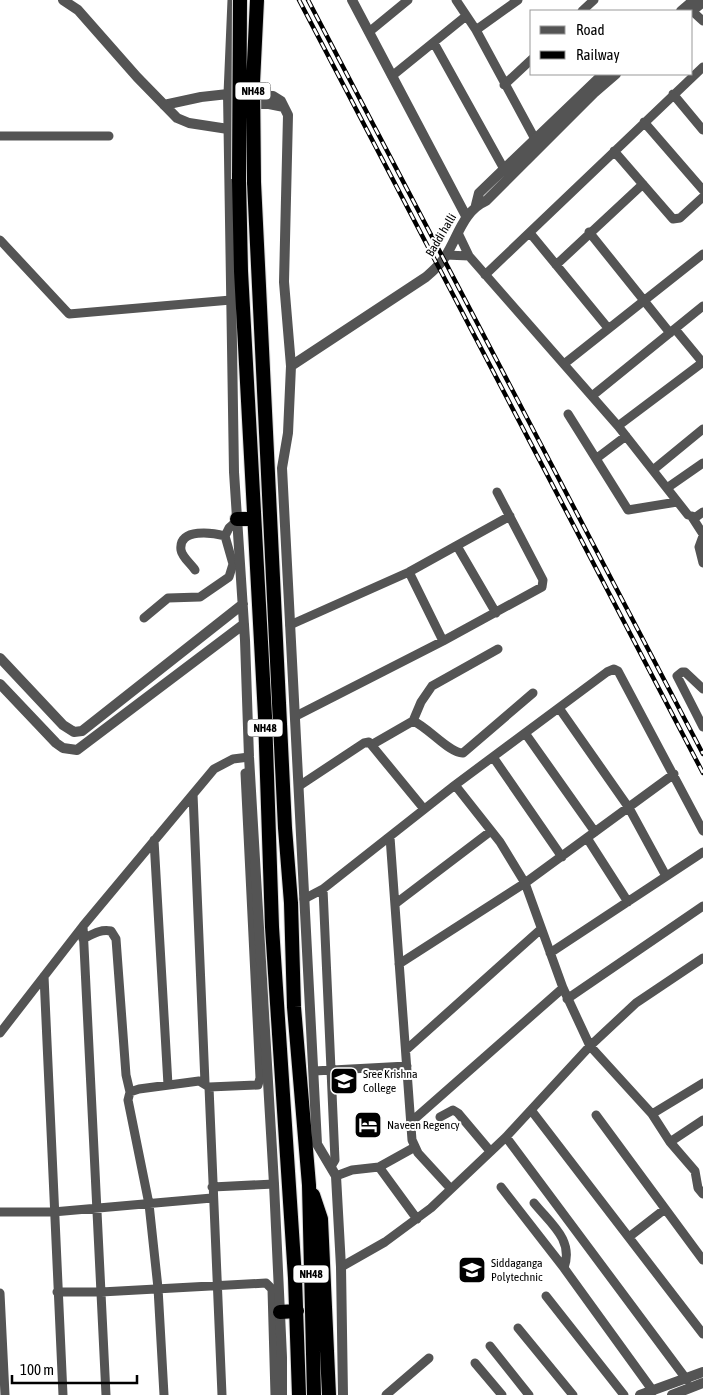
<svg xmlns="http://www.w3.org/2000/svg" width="703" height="1395" font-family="'Asap Condensed',sans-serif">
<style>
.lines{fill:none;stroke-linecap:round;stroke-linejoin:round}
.trunk-casing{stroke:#dbdbdb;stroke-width:16}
.minor{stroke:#545454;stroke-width:9}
.tertiary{stroke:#545454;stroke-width:10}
.trunk{stroke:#000;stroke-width:14}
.rail-casing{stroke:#000;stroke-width:4.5}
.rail{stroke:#fff;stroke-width:2.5;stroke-dasharray:8;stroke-linecap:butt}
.trunk-bridge-casing{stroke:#dbdbdb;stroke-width:16;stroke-linecap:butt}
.trunk-bridge{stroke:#000;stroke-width:14}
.labels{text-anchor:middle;stroke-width:4;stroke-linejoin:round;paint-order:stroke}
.shield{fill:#fff;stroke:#4c4c4c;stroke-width:1}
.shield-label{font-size:11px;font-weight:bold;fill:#000}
.street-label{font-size:12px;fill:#000;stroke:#fff}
.poi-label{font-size:12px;fill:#000;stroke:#fff;text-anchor:start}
</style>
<rect width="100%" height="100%" fill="#fff"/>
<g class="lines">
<defs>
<path id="trunk" d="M239,179L241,271L265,716L272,927L295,1278L299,1395
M254,182L285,828L291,903L294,1007L309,1185L314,1395
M237,519H254
M313,1195L321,1219L329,1395
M280,1312L297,1311"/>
</defs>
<use href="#trunk" class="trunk-casing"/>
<path class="minor" d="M456,0L476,30L535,139
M582,11L594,0
M692,11L703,21
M476,30L518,0
M369,32L408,0
M434,43L504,169
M392,76L466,16
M504,85L532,59
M228,94L232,0
M673,94L703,130
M644,122L703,190
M0,136H109
M614,151L673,219L680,218L703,197
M589,232L670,333
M458,233L469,256L618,426L688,515L696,517L703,512
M530,233L608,328
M0,240L69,314L231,300
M446,255L469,256
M556,265L643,184
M485,275L703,67
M675,329L703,363
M564,364L703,254
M592,396L703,306
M568,414L628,510L677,502
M618,426L703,362
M597,458L626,436
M653,470L703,429
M667,488L703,463
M692,517L703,534
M703,536L699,547L703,563
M457,546L496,613
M195,570C191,564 182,557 181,550C178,527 214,533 225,536
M409,572L443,641
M144,618L168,598L200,597L229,577L233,564L225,536L229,528L237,521
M290,625L409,572L510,516
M703,689L685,672H682L677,676L703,727
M559,708L629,808L666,876
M296,716L443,641L542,587L543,580L497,492
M413,721L421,702L432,686L498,649
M525,733L595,832
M373,744L413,721C428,727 450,754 463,753L533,693
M493,757L562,857
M455,785L500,842L525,883L563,988L590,1046L652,1114L703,1083
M299,786L364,743L369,742L424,809
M193,794L205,1083
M390,837L412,1140L418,1153L451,1189
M587,838L628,902
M154,840L168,1085
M323,889L335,1160L332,1165
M304,899L323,889L455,785L607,672L614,669L618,671L703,831
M395,904L491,831
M83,926L106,1395
M83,939C93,934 100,929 111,931L116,939L126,1075L130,1092L128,1100L149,1204L158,1288L164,1395
M550,953L703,852
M399,964L525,883L674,774
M44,976L63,1395
M567,999L703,906
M0,1033L83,926L214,769L233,759L249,757
M406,1050L541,929
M314,1071L407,1066
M209,1087L258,1085L260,1078L245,773
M130,1092L139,1089L199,1081L209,1087L222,1395
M531,1110L703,1334
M652,1114L670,1142L695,1171L698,1188L703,1194
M596,1115L703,1260
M440,1117L453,1110L458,1113L490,1151
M411,1122L563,988
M506,1137L687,1380
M670,1142L703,1120
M379,1167L417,1219
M336,1176L352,1170L379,1167L415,1147
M212,1187L274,1184
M501,1187L564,1268L653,1391
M534,1203C551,1224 574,1240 564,1268
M0,1212H53L212,1198
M629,1237L665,1209
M341,1267L385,1242L431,1208L506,1137L590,1046L636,1003L703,958
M57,1292H101L266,1283L272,1289L275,1395
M0,1293L5,1395
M546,1296L624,1395
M518,1328L573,1395
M490,1346L529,1395
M475,1363L502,1395
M386,1395L429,1358"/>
<path class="tertiary" d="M63,0L78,10L137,77L177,118L189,123L228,129
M352,0L466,216
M681,11L694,0
M692,11L703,2
M228,94L234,472L245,640L249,757L274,1184L282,1357V1395
M248,104H269L284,107
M164,105L201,97L228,94L273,96L281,101L288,115L284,282L291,366L288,433L282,468L317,1144L336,1176L341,1267L343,1395
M476,205L479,193L603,74
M291,366L426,277C433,271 440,265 445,257C458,237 463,211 486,201L594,93L616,74
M0,658L63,725L74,732L82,731L243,604
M0,684L56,743L63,748L77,750L244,624
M640,1395L703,1372
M672,1395L703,1383"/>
<use href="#trunk" class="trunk"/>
<defs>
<path id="rail" d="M299,0L703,773
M308,0L703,754"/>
</defs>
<use href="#rail" class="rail-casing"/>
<use href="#rail" class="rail"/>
<defs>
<path id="trunk-bridge" d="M239,179L240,0
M254,182L253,83L257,0"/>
</defs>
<use href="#trunk-bridge" class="trunk-bridge-casing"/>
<use href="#trunk-bridge" class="trunk-bridge"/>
</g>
<defs>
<symbol id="university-square" viewBox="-11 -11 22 22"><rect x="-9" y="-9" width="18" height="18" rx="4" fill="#000" stroke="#fff"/><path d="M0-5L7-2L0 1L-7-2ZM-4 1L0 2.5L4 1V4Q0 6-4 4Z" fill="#fff"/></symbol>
<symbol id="hotel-square" viewBox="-11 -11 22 22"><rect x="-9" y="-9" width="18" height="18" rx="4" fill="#000" stroke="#fff"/><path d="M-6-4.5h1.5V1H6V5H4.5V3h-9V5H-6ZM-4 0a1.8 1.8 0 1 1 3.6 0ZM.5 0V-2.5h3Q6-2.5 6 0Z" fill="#fff"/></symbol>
</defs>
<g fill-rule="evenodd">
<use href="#university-square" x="328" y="1065" width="32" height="32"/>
<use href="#hotel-square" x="352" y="1109" width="32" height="32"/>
<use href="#university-square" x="456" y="1254" width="32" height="32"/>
</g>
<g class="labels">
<g class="shield">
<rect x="235.5" y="82.5" width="35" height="17" rx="4"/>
<rect x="247.5" y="719.5" width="35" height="17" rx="4"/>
<rect x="293.5" y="1265.5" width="35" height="17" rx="4"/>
</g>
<g class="shield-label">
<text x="253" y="95">NH48</text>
<text x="265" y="732">NH48</text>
<text x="311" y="1278">NH48</text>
</g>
<g class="street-label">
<text transform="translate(441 235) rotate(-59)" y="4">Baddi halli</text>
</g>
<g class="poi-label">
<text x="363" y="1078">Sree Krishna<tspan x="363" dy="14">College</tspan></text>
<text x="387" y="1129">Naveen Regency</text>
<text x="491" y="1267">Siddaganga<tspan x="491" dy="14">Polytechnic</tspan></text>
</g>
</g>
<rect x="530" y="10" width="162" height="65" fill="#ffffff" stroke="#999999"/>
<rect x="540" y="26" width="25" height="8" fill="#545454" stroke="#999999"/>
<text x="576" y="35" font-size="15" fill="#000000">Road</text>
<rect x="540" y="51" width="25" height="8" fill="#000000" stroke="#999999"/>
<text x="576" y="60" font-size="15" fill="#000000">Railway</text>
<path d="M12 1375v8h125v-8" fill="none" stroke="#000000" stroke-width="2.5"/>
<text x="20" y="1375" font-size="15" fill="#000000" stroke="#ffffff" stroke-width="4" paint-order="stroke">100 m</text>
</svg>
